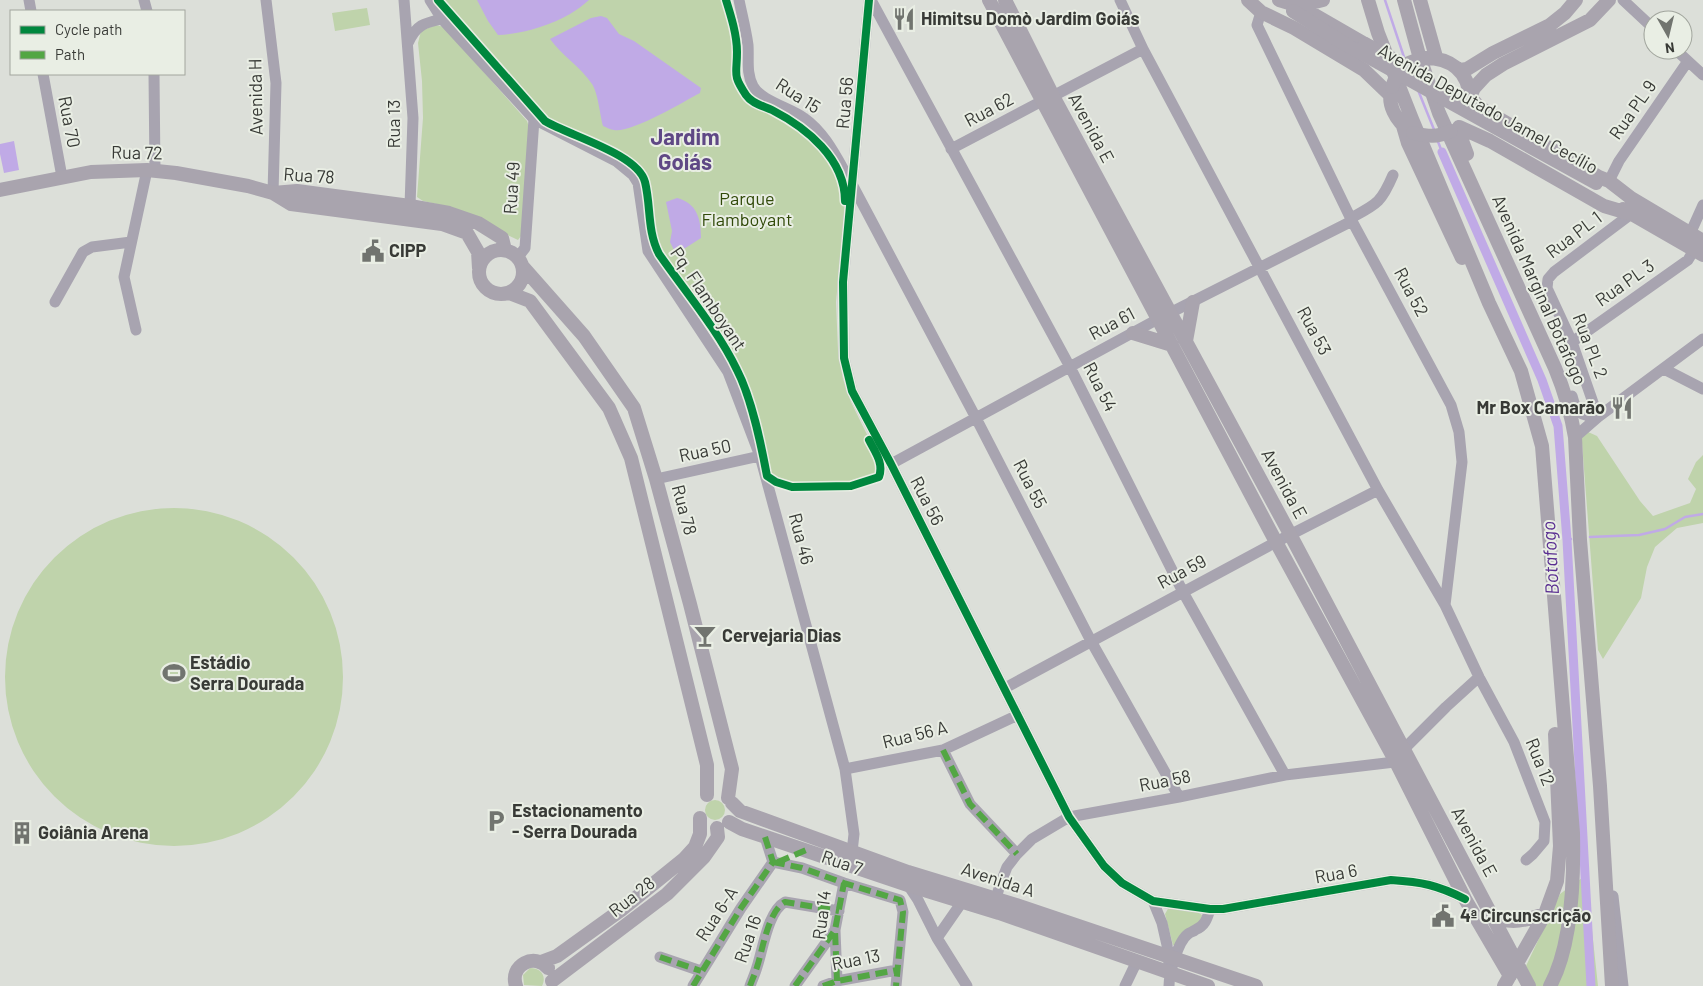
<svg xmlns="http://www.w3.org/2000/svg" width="1703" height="986" font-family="Barlow,sans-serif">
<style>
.green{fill:#bfd3ab}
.water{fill:#c0aae6}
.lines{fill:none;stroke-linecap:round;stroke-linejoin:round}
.stream{stroke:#c0aae6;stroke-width:2.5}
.canal{stroke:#c0aae6;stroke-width:9}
.minor{stroke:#a8a4b0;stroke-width:11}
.major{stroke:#a9a4ae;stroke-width:14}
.major-bridge{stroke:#a9a4ae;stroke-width:14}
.quiet{stroke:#53a644;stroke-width:6;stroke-dasharray:12 6;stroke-linecap:butt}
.cycleway-casing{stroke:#e9eee4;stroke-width:11}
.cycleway{stroke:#00873e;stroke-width:8}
.labels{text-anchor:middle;stroke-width:4;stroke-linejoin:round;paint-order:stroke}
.poi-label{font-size:18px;font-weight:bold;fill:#383a36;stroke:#e9eee4;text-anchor:start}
.street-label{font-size:18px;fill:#383a36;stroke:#e9eee4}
.park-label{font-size:18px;fill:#314a09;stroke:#e9eee4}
.water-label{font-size:19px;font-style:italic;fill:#592d91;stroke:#e9eee4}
.district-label{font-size:22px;font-weight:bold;fill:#5f4885;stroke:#e9eee4}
</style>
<rect width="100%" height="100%" fill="#dcdfd9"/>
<path class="green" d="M438,0H726L730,13L737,52L735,70L737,80L748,98L774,111L811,136L830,156L845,188V208L836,302L838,350L843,379L851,402L880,461L882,469L879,477L851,486L792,487L776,482L767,476C761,444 752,399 737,370C718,330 684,290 659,254C647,231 650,206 645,182C638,154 570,136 545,121Z
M367,8L370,25L335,31L332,13Z
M436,25L444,27L527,121L529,127L521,236L518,240L450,207L423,201L417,197L423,118L422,81L418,43L421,31Z
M1577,427L1597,436L1640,501L1653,516L1690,503L1696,489L1688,479L1696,462L1703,455V523L1677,528L1655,547L1647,567L1641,598L1603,659L1598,650L1582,443Z
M5 677a169 169 0 1 1 338 0a169 169 0 1 1-338 0Z
M705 810a10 10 0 1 1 20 0a10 10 0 1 1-20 0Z
M1586,875L1598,986H1536L1526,966L1560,894Z
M1169,907L1196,911L1202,915L1201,921L1178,946L1173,945L1165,914Z
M530,968C541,968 547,976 542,986L524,985L523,975Z"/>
<path class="water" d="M477,0H589C583,5 577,10 570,14C549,26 522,34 498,35L488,21Z
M601,16L607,18L619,34L634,41L701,88L700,93C683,102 632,133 614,130C611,130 606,127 603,126C600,115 598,93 592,84C581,67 562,56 550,39L591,18Z
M14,141L19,170L4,173L0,154V144Z
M677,198C697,203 701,219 701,238L676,254L670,242L672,231L666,202Z"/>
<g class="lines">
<path class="stream" d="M1385,0L1405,60
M1418,90L1435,132
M1437,139L1442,152
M1590,537L1639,535L1665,529L1685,517L1703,514
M1567,540L1571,539"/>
<path class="canal" d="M1442,152L1542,380L1558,426L1567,540L1591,986"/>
<path class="minor" d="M29,0L31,11
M144,0L147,11
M266,0L276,83L273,193
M404,0L413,118L410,206
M430,0L442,19L534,119L616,161L633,175L638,183L648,251L728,372L760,456L845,769L854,834L852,852
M739,0C742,15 746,30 748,45C749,59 746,73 753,86C761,101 791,108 804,118C827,134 839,163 853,186L976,418L1091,641L1179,797
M869,0L843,282L844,358L852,391L891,464L1069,817L1104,866L1122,883L1153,901L1210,909H1223L1391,880C1422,882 1437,885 1465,899
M871,0L1070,367L1183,592L1285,775
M1120,0L1143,49L1378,490L1445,605L1479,677L1514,742L1545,822L1544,841L1533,854L1526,860
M1623,0L1653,28
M1261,12L1257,25L1352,221L1451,405L1459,432L1462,462L1445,605
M408,43C416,25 424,23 442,19
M1676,50L1703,75
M43,74L62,177
M154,74L155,171
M1053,96L1143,49
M951,149L1042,101
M1609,181L1619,161L1688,61
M1351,218C1377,204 1381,203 1393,175
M1690,234L1703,205
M518,257L525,248L534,119
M55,302L83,252L92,247L131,242
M136,330L124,277L147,170
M1572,342L1688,260L1694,250
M1664,369L1703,389
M1572,396C1577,415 1580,415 1598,417
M1598,417L1572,342L1547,288L1548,279L1554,272L1631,214
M1575,437L1598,417L1703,339
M891,464L1158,319L1352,221
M656,479L760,456
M1005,688L1276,542L1378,490
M1404,749L1446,707L1479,677
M943,750L970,804L1017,854
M845,769L943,750L1018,715
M765,837L773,862
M773,862L802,868L844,883L900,900L903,912L896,986
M908,885L918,900L937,938L967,986
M1613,896L1623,986
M1153,901L1162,923L1167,945L1169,964
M997,907L996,898L1000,885L1007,867L1017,854L1032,839L1069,817L1179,797L1285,775L1403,761
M937,938L962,902
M660,957L701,971
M837,981L835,930L844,883
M693,986L741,908L773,862
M750,986C752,980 755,974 757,967C763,949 768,911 785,902L839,911
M795,986L835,930
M823,986L837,981L897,970
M1125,986L1137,961
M1169,986C1169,974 1178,941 1188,934C1190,932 1193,932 1195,930C1205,926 1207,919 1210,909"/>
<path class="major" d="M989,0L1276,542L1396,762L1465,899L1510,976
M1005,0L1053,96L1290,534L1529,986
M1248,0L1261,12L1294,28L1364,70L1390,95
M1279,0L1299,6L1365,44
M1368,0L1378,33L1412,119L1489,303L1521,371L1542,446L1573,833C1574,878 1572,946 1550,986
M1404,0L1419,55L1439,113L1555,368C1564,390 1571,413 1575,437L1580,540L1600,786L1612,986
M1420,0L1436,57
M1609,0L1590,20L1503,64L1486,75L1474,88L1470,97L1479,107L1599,177L1609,181L1631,198L1703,241
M1299,6L1323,0
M1423,58C1450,57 1469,71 1470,99
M1460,70L1467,69L1493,53L1550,25L1565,13L1576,0
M1392,87C1386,104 1396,121 1410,131
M1403,126L1408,143L1462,258
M1459,127L1461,138L1467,154
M1459,127L1490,141L1604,206L1631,214
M0,190L91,172L147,170L176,173L248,186L273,193L291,204L442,224L467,233L478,252L479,268
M273,193L297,191L410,206L449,213L478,223L502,238L505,250
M1623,209L1703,255
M479 272a22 22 0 1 1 44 0a22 22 0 1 1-44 0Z
M523,267L584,336L634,408L656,479L690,604L732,769L728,798
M509,293L530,301L609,408L631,458L707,765V795
M1133,333L1172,345
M1186,341L1193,302
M732,803L740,811L908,872L1016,905L1256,986
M729,822L742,829L908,885L999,913L1208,986
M1492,916C1511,925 1527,920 1545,914
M541,962L557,956L621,910L684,859L695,847L700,834V818
M552,981L667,894L704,857L718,837L717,828
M516,986C509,965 535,952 548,968
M1504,986L1545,914L1557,881L1560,846L1555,734"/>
<path class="major-bridge" d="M1293,11L1345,44L1596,183
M1365,44L1404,65
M1392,87C1400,64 1401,66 1423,58
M1413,133C1427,136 1437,138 1451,131"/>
<path class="quiet" d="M943,750L970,804L1017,854
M765,837L773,862
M773,862L802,868L844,883L900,900L903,912L896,986
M778,862L806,850
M660,957L701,971
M837,981L835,930L844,883
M693,986L741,908L773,862
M750,986C752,980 755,974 757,967C763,949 768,911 785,902L839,911
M795,986L835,930
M823,986L837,981L897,970"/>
<defs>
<path id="cycleway" d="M438,0L545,121C570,136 638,154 645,182C651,206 647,231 659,254C684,290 718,330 737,370C752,399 761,444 767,476L776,482L792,487L851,486L879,477C884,463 875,452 869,440
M726,0C731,16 737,35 737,52C737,75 732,74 746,95C752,104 764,106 772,110C807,128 845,159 845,201
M869,0L843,282L844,358L852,391L891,464L1069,817L1104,866L1122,883L1153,901L1210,909H1223L1391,880C1422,882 1437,885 1465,899"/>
</defs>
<use href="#cycleway" class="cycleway-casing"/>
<use href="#cycleway" class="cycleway"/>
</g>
<defs>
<symbol id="restaurant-bare" viewBox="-9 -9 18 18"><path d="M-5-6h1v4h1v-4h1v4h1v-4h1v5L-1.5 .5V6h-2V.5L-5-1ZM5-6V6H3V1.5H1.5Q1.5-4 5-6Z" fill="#71746f" stroke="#e9eee4" stroke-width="2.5" paint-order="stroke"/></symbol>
<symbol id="civic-bare" viewBox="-9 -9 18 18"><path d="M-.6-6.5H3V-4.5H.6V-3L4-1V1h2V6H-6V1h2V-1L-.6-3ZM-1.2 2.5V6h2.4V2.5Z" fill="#71746f" stroke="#e9eee4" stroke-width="2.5" paint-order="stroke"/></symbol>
<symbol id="bar-bare" viewBox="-9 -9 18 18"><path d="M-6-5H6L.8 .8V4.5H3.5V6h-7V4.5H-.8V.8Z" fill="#71746f" stroke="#e9eee4" stroke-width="2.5" paint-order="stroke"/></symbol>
<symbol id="stadium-bare" viewBox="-9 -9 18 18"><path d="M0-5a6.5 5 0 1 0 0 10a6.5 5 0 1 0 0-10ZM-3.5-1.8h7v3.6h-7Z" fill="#71746f" stroke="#e9eee4" stroke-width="2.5" paint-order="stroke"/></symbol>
<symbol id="parking-bare" viewBox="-9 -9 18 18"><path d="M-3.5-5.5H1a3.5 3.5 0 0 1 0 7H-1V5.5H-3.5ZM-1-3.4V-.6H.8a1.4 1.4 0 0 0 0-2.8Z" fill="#71746f" stroke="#e9eee4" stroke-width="2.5" paint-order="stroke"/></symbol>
<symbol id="building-bare" viewBox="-9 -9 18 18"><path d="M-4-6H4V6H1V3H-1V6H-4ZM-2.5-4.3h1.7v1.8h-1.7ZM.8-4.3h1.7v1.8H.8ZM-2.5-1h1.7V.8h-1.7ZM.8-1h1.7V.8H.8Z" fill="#71746f" stroke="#e9eee4" stroke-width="2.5" paint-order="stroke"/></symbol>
</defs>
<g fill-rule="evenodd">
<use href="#restaurant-bare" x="888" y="3" width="32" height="32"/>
<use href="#civic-bare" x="357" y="235" width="32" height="32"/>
<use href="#restaurant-bare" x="1606" y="392" width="32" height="32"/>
<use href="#bar-bare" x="689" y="620" width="32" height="32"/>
<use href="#stadium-bare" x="158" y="657" width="32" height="32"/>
<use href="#parking-bare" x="480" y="805" width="32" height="32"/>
<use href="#building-bare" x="6" y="817" width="32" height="32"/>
<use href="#civic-bare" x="1427" y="900" width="32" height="32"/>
</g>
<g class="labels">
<g class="poi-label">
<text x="921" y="25">Himitsu Domò Jardim Goiás</text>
<text x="389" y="257">CIPP</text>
<text x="1605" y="414" text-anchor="end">Mr Box Camarão</text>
<text x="722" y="642">Cervejaria Dias</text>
<text x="190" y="669">Estádio<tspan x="190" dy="21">Serra Dourada</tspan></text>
<text x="512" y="817">Estacionamento<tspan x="512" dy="21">- Serra Dourada</tspan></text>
<text x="38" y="839">Goiânia Arena</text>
<text x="1460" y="922">4ª Circunscrição</text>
</g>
<g class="street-label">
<text transform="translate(798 96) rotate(33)" y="6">Rua 15</text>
<text transform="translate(256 97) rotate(-91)" y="6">Avenida H</text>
<text transform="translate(845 103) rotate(-85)" y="6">Rua 56</text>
<text transform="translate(1488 109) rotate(29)" y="6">Avenida Deputado Jamel Cecílio</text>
<text transform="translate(989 110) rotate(-28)" y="6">Rua 62</text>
<text transform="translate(1633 110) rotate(-55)" y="6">Rua PL 9</text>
<text transform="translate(69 122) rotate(79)" y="6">Rua 70</text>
<text transform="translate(394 124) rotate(-90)" y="6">Rua 13</text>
<text transform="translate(1091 128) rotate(62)" y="6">Avenida E</text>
<text transform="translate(137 153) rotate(1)" y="6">Rua 72</text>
<text transform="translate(309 176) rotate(4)" y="6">Rua 78</text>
<text transform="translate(512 188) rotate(-86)" y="6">Rua 49</text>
<text transform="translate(1574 235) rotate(-37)" y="6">Rua PL 1</text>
<text transform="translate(1625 283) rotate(-35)" y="6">Rua PL 3</text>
<text transform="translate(1539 290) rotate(66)" y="6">Avenida Marginal Botafogo</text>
<text transform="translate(1411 292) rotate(62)" y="6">Rua 52</text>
<text transform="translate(708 299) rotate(56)" y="6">Pq. Flamboyant</text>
<text transform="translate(1112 324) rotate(-28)" y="6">Rua 61</text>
<text transform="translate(1314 331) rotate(62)" y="6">Rua 53</text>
<text transform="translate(1590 346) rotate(69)" y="6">Rua PL 2</text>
<text transform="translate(1100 387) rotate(63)" y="6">Rua 54</text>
<text transform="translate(705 451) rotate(-12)" y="6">Rua 50</text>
<text transform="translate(1030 484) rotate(63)" y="6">Rua 55</text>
<text transform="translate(1284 484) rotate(62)" y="6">Avenida E</text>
<text transform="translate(927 501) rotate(63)" y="6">Rua 56</text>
<text transform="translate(684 510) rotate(75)" y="6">Rua 78</text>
<text transform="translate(801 539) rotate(75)" y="6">Rua 46</text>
<text transform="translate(1182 572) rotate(-28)" y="6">Rua 59</text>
<text transform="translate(915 735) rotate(-14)" y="6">Rua 56 A</text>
<text transform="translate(1540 762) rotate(68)" y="6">Rua 12</text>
<text transform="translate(1165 781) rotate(-11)" y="6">Rua 58</text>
<text transform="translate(1474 842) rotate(62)" y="6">Avenida E</text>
<text transform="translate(842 863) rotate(19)" y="6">Rua 7</text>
<text transform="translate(1336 874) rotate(-10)" y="6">Rua 6</text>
<text transform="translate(998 880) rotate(18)" y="6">Avenida A</text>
<text transform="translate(632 897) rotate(-38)" y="6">Rua 28</text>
<text transform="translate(717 914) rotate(-57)" y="6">Rua 6-A</text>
<text transform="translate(822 915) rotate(-83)" y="6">Rua 14</text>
<text transform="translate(748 939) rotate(-71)" y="6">Rua 16</text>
<text transform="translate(856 960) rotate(-11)" y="6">Rua 13</text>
</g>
<g class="park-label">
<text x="747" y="205">Parque<tspan x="747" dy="21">Flamboyant</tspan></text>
</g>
<g class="water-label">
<text transform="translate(1550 558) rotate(-93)" y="7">Botafogo</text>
</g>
<g class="district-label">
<text x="685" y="145">Jardim<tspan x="685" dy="25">Goiás</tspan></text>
</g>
</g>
<rect x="10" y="10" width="175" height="65" fill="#e9eee4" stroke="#a2a69e"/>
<rect x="20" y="26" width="25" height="8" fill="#00873e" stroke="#a2a69e"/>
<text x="55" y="35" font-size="15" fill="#383a36">Cycle path</text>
<rect x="20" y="51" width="25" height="8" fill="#53a644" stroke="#a2a69e"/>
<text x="55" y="60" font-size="15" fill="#383a36">Path</text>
<g transform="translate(1668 35) rotate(172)"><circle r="24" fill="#e9eee4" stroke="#a2a69e"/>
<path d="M0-4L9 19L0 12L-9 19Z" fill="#71746f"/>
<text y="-8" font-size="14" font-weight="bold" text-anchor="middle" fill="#383a36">N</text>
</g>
</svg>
